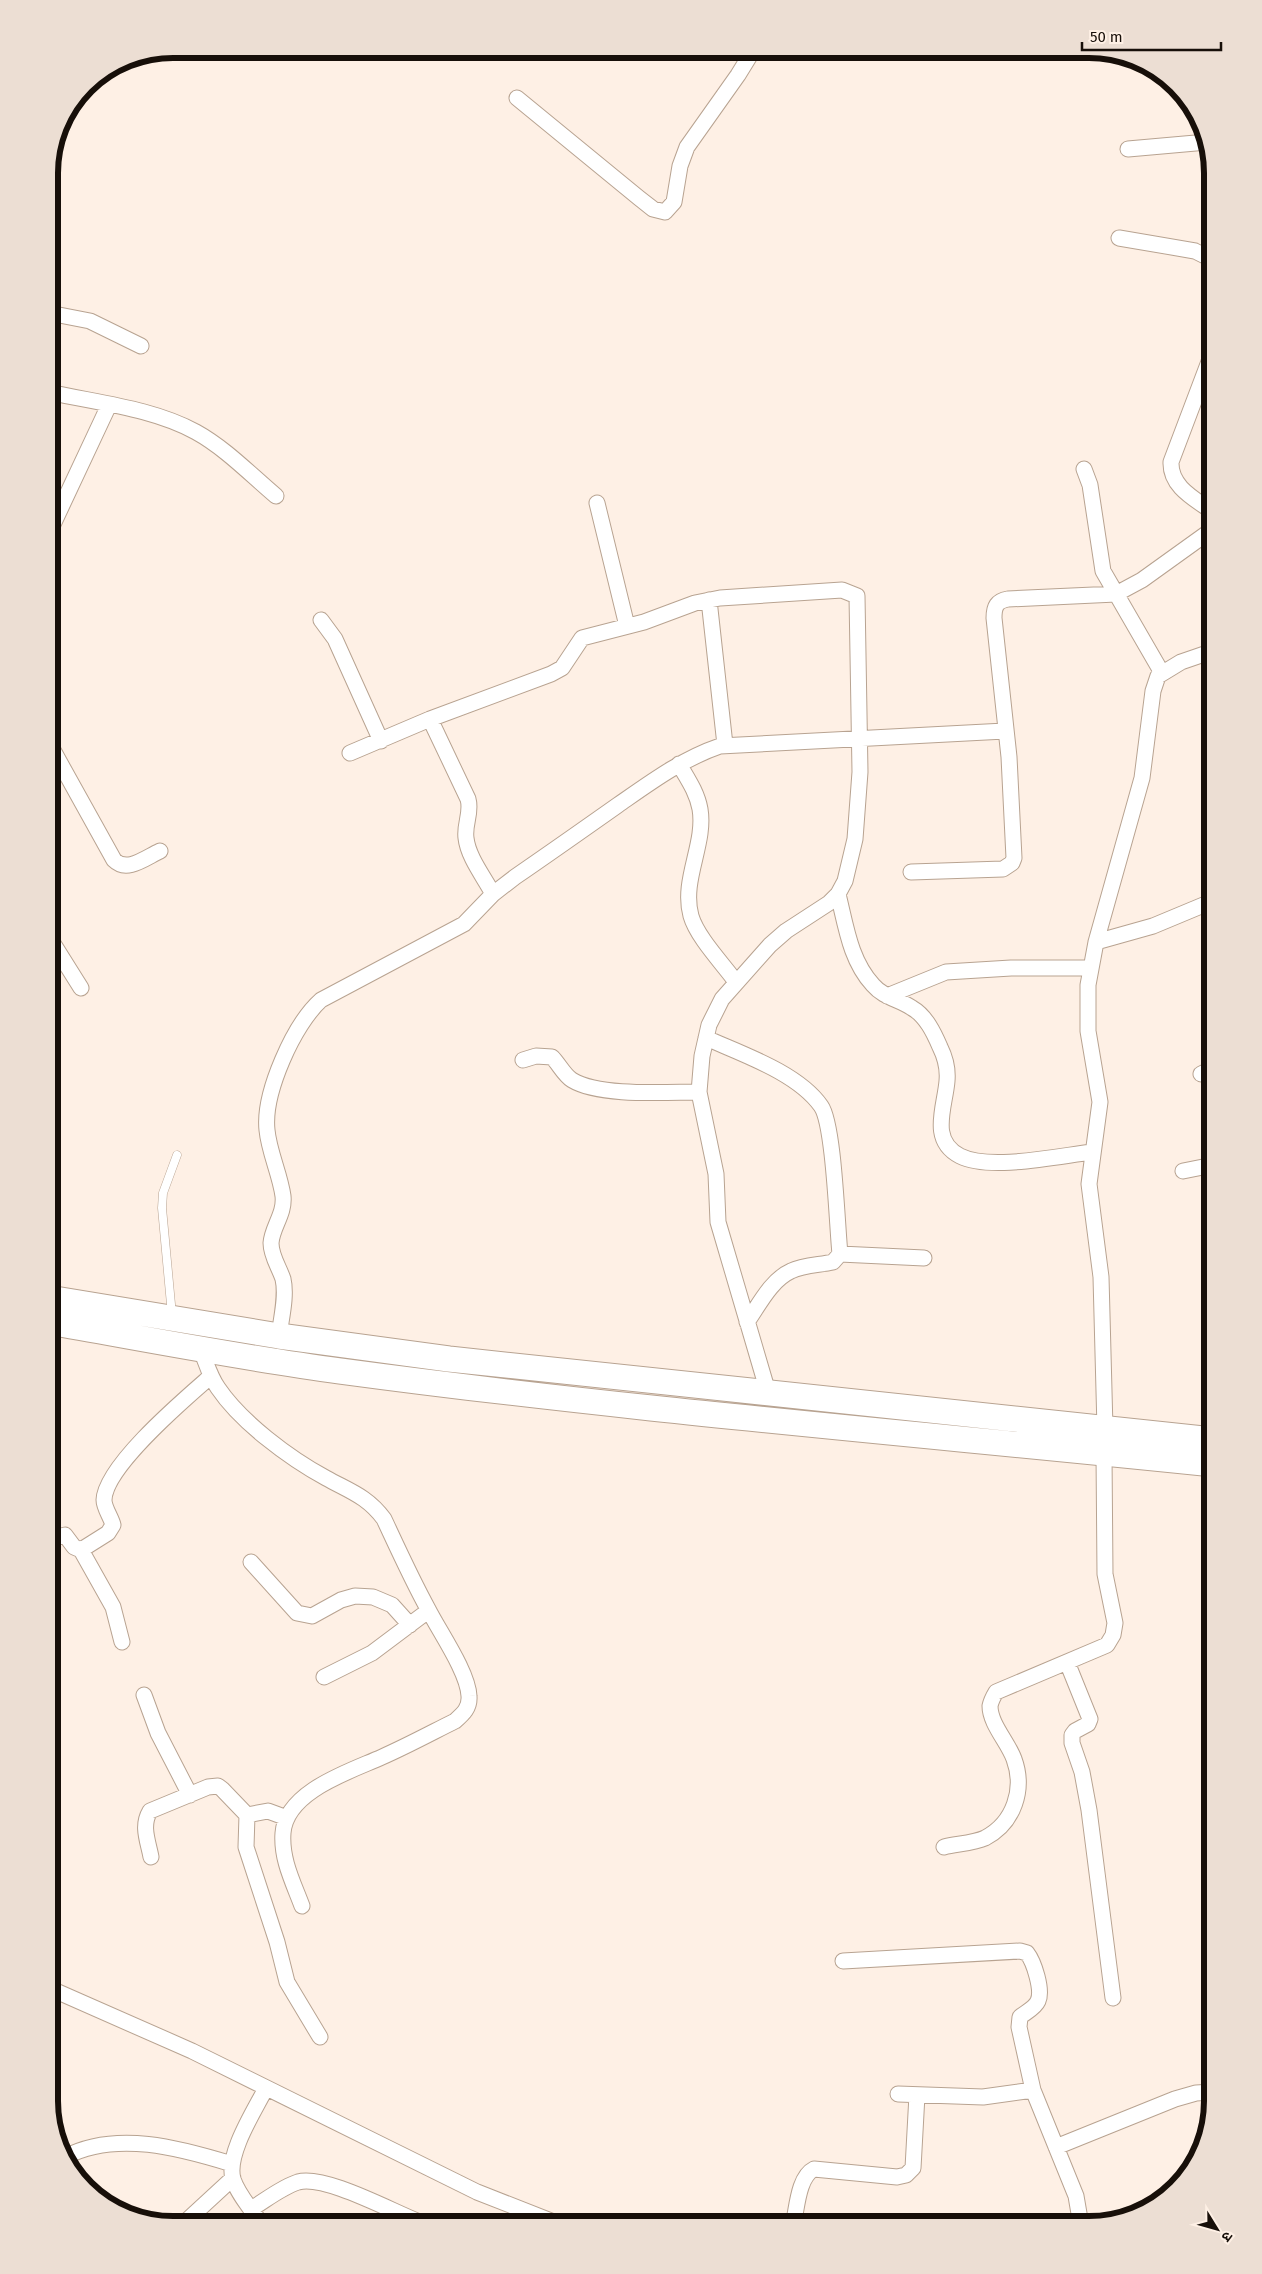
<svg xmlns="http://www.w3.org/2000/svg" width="1262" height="2274" font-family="'Fira Sans','Noto Sans Devanagari',sans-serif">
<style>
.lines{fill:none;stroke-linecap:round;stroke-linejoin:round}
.service-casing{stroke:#b8a391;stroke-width:9}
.minor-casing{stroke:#b8a391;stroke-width:17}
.trunk-casing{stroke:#b8a391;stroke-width:27}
.service{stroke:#fff;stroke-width:8}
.minor{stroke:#fff;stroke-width:15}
.trunk{stroke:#fff;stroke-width:25}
.rim{fill:none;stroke:#170f09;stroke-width:6}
</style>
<rect width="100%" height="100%" fill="#fef0e5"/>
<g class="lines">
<defs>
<path id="service" d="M172,1315L162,1208L163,1193L177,1155"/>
<path id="minor" d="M517,98L639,198L653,209L665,212L674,202L680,166L687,147L738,75L754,49
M1128,149L1207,142
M1119,238L1195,251L1213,260
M49,313L90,321L141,346
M49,392C97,403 152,408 196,432C225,448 250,474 276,496
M1084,469L1090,485L1103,571L1162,673
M597,503L627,626
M1213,512C1195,499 1170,487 1171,462L1213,351
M49,533L109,405
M709,600L725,745
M321,620L335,639L381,741
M430,719L468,799C472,813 464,824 466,838C468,857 484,877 493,894
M49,743L114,860C127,873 145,858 160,851
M350,753L430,719L551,674L562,668L582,638L644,622L695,603L720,598L842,590L857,596L860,772L855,839L845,881L838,894L829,903L786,931L770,945L722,999L709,1025L702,1056L699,1092L716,1174L718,1222L768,1392
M679,764C687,778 697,792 700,809C706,844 681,880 691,916C697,937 723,964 736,982
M911,872L1003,869L1012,863L1014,858L1009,757L994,618C994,606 997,601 1008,599L1116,594L1142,580L1213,529
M838,894C846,926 850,960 873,985C884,998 899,999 912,1008C926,1016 934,1033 940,1047C945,1057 948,1070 947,1081C945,1107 929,1140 960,1156C990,1171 1058,1156 1092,1152
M49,937L81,988
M1096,942L1153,926L1213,901
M887,996L946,972L1011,968H1091
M706,1038C742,1054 798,1073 821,1106C834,1124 837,1226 840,1254L833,1262C820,1265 803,1265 791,1271C771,1280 759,1305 747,1322
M523,1060L536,1056L552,1057C559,1064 564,1075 572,1080C600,1097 667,1092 699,1092
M1201,1074L1213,1068
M1183,1171L1213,1165
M840,1254L924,1258
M279,1336C281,1319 287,1296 283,1279C279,1267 271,1256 271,1243C272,1227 285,1214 283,1196C280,1174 269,1152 267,1130C263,1093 294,1024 321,1000L464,924L493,894L515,877C550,853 584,829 618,805C651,782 682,759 720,746L1005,731
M201,1350C206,1362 210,1377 218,1388C241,1422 289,1458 326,1478C349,1491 367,1496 384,1519C398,1549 412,1580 428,1609C439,1631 468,1672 469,1696C470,1708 463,1714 455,1721C431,1733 407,1746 382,1757C351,1771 286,1791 283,1833C281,1859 293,1882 302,1906
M1105,1429L1101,1277L1089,1184L1100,1102L1088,1031V985L1096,942L1142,778L1153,691L1158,676L1181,662L1213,651
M49,1540L65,1535L74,1547L81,1550L108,1533L113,1525C111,1517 104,1508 104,1500C105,1466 186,1398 211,1376
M81,1550L113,1607L122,1642
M251,1562L297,1613L312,1616L341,1600L355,1596L373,1597L392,1605L410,1625
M1067,1662L1090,1719L1088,1724L1075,1731L1072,1735V1743L1082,1772L1089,1810L1113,1998
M324,1677L372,1653L428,1611
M144,1695L158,1733L190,1795
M247,1815L246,1847L277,1942L287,1982L320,2037
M944,1847C956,1844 974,1843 985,1838C1014,1823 1025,1789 1014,1759C1008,1742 990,1724 990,1706C991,1701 993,1697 996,1692L1107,1645L1113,1635L1115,1623L1105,1574L1104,1454
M151,1857C148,1841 141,1826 150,1811L208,1787L218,1786L222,1789L247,1815L268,1811L287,1818
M843,1961L1020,1951L1027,1953C1034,1962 1043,1990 1038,2001C1035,2008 1026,2012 1020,2017L1019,2027L1033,2090L1076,2196L1081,2225
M49,1988L192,2051L477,2192L561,2225
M898,2094L983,2097L1033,2090
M1056,2147L1175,2099L1196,2093L1213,2092
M65,2157C116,2130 180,2148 232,2164
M251,2209C266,2200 282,2187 298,2182C326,2174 398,2215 427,2225
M182,2225L233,2178
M262,2225C253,2211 238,2195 233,2179C226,2154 255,2110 266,2088
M793,2225C797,2209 798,2177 814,2169L897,2177L906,2175L913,2168L917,2095"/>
<path id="trunk" d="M49,1298L279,1336L449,1359L1213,1440
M49,1322C146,1339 242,1358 340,1371C630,1410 922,1434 1213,1464"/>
</defs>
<use href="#service" class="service-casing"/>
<use href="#minor" class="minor-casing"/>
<use href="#trunk" class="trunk-casing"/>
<use href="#service" class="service"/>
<use href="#minor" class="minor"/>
<use href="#trunk" class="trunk"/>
</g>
<path d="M0 0H1262V2274H0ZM173 58H1089A115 115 0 0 1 1204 173V2101A115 115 0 0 1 1089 2216H173A115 115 0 0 1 58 2101V173A115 115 0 0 1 173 58Z" fill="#ecded3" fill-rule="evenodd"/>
<path class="rim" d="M173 58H1089A115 115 0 0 1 1204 173V2101A115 115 0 0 1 1089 2216H173A115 115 0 0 1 58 2101V173A115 115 0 0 1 173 58Z"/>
<g transform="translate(1217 2229) rotate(127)" stroke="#fef0e5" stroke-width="4" paint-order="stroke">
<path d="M0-4L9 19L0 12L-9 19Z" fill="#170f09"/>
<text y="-8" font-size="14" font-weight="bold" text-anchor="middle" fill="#170f09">उ</text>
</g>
<path d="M1082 42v8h139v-8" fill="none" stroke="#170f09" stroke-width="2.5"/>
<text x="1090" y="42" font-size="15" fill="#170f09" stroke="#fef0e5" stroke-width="4" paint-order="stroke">50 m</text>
</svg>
